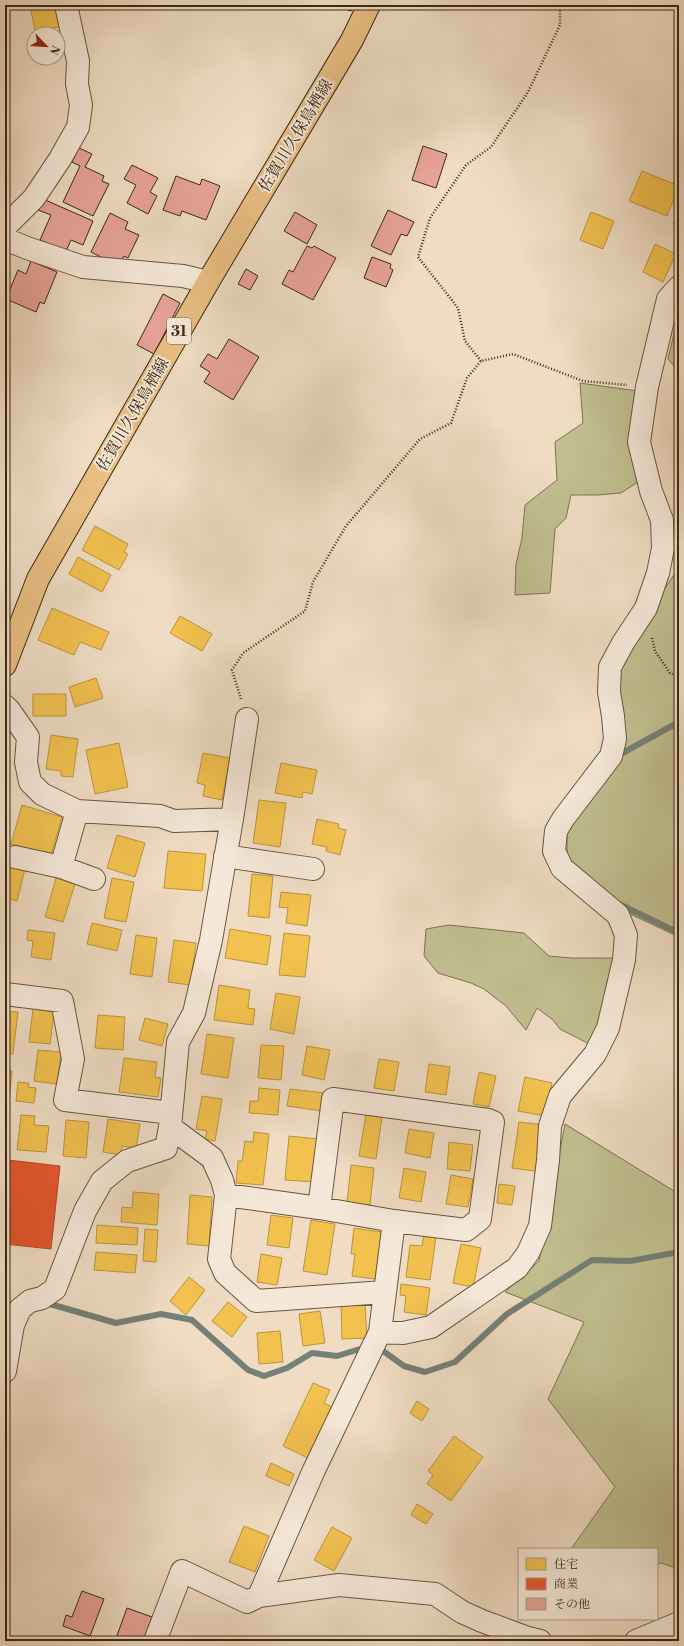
<svg xmlns="http://www.w3.org/2000/svg" width="684" height="1646" font-family="'Libre Bodoni','Noto Serif JP',serif">
<style>
.green{fill:#c0be8f;stroke:#7e7350}
.homes{fill:#f2c14e;stroke:#bb933c}
.shops{fill:#e4572e;stroke:#b24925}
.lines{fill:none;stroke-linecap:round;stroke-linejoin:round}
.stream{stroke:#758076;stroke-width:6}
.building{fill:#e7a398;stroke:#3c2811}
.minor-casing{stroke:#69553e;stroke-width:24}
.major-casing{stroke:#3c2811;stroke-width:24}
.path{stroke:#3c2811;stroke-width:2.5;stroke-dasharray:1 2;stroke-linecap:butt}
.minor{stroke:#f5e8d8;stroke-width:22}
.major{stroke:#e8be82;stroke-width:22}
.labels{text-anchor:middle;stroke-width:4;stroke-linejoin:round;paint-order:stroke}
.shield{fill:#f5e8d8;stroke:#74624d;stroke-width:1}
.shield-label{font-size:15px;font-weight:bold;fill:#3c2811}
.street-label{font-size:16px;fill:#3c2811;stroke:#f5e8d8}
</style>
<rect width="100%" height="100%" fill="#efdcc3"/>
<filter id="stains"><feTurbulence type="fractalNoise" baseFrequency=".005" numOctaves="4"/><feColorMatrix values="0 0 0 0 .2 0 0 0 0 .09 0 0 0 0 .02 0 0 0 .5 -.17"/></filter>
<radialGradient id="worn" r=".72"><stop offset=".6" stop-color="#630" stop-opacity="0"/><stop offset="1" stop-color="#630" stop-opacity=".3"/></radialGradient>
<path class="green" d="M679,312V372L668,359Z
M580,383L638,391L644,478L621,493L597,495H571L566,518L555,529L550,593L515,595L516,564L522,538L525,505L557,480L555,442L583,423Z
M679,567V937L628,913L567,857V831L625,752L617,678L660,596Z
M449,925L524,933L549,956L572,958H616L593,1046L560,1029L553,1020L537,1008L526,1030L506,1006L484,989L471,983L438,973L424,956L426,929Z
M565,1124L679,1194V1569L661,1563L657,1565V1549H571L615,1487L548,1399L584,1322L505,1292L539,1261Z"/>
<path class="homes" d="M30,5H60L64,26L35,31Z
M642,171L679,186L667,216L629,201Z
M679,208V226L673,224Z
M591,212L614,221L603,249L580,240Z
M655,244L676,254L663,282L643,272Z
M95,526L128,544L124,552L128,554L119,570L82,550Z
M78,557L111,575L102,592L69,574Z
M52,608L109,632L101,650L80,642L74,655L38,640Z
M180,616L212,634L202,651L170,633Z
M96,678L103,698L75,707L69,687Z
M33,694H66V716H33Z
M51,735L78,739L73,777L61,776V771L46,769Z
M119,743L128,787L95,794L86,750Z
M203,753L230,758L222,800L203,796L205,785L197,783Z
M281,763L317,770L312,794L303,792L302,798L275,793Z
M259,800L286,803L280,847L253,843Z
M22,805L62,817L51,855L11,844Z
M317,819L339,824L338,828L346,830L340,855L326,851L327,847L312,844Z
M117,835L145,843L135,877L107,868Z
M168,851L206,854L202,891L164,888Z
M5,864L25,869L17,901L5,898Z
M252,874L273,876L269,918L248,916Z
M56,878L75,884L63,922L45,917Z
M112,878L134,882L126,922L104,918Z
M281,892L311,895L307,926L286,923L288,908L279,907Z
M92,923L122,930L117,951L87,944Z
M230,929L271,936L267,965L225,958Z
M28,930L55,933L51,960L31,957L33,941L27,940Z
M284,933L310,936L305,977L279,975Z
M136,935L157,938L152,977L130,974Z
M174,940L196,943L190,985L168,982Z
M219,985L250,990L248,1008L255,1009L253,1025L214,1020Z
M276,993L300,997L294,1034L270,1029Z
M33,1009L54,1012L50,1044L29,1042Z
M5,1011L18,1012L13,1054L5,1053Z
M98,1015L125,1017L123,1050L95,1048Z
M145,1018L168,1024L162,1046L139,1040Z
M207,1034L234,1038L228,1078L201,1074Z
M261,1045L284,1046L281,1080L258,1078Z
M307,1046L330,1050L324,1080L302,1075Z
M38,1050L61,1052L57,1084L34,1081Z
M124,1058L157,1062L155,1077L161,1078L158,1097L119,1092Z
M379,1059L399,1062L394,1091L374,1088Z
M429,1064L450,1067L446,1095L425,1092Z
M5,1071H12L6,1131H5Z
M479,1072L496,1076L489,1107L473,1104Z
M525,1077L552,1083L545,1116L518,1111Z
M18,1082L29,1083L28,1087L36,1088L34,1103L16,1101Z
M259,1088L280,1090L278,1115L249,1113L250,1101H258Z
M290,1089L325,1093L322,1111L287,1106Z
M202,1096L222,1099L215,1141L205,1139L207,1131L196,1129Z
M366,1114L382,1117L376,1159L359,1156Z
M21,1115L35,1116L34,1125L49,1126L46,1152L17,1150Z
M108,1119L140,1124L136,1148L122,1146L121,1155L103,1152Z
M66,1120L89,1122L86,1158L63,1156Z
M519,1122L544,1125L541,1172L512,1168Z
M409,1129L434,1133L430,1158L405,1153Z
M254,1132L269,1134L263,1185L236,1183L238,1161H242L245,1141L253,1142Z
M289,1136L318,1139L314,1182L285,1180Z
M449,1142L473,1145L470,1171L447,1169Z
M351,1165L374,1168L370,1205L347,1203Z
M404,1168L426,1172L421,1202L399,1198Z
M451,1175L473,1179L468,1207L446,1204Z
M499,1184L515,1186L512,1205L497,1203Z
M133,1192L159,1194L157,1225L121,1222L122,1207L132,1208Z
M190,1195L212,1197L209,1246L187,1244Z
M271,1215L293,1218L289,1248L267,1245Z
M311,1220L335,1224L327,1275L303,1271Z
M97,1225L138,1228L137,1245L96,1243Z
M354,1228L382,1232L375,1279L352,1276L355,1254H351Z
M145,1229L158,1230L156,1262L143,1261Z
M424,1235L436,1236L430,1280L406,1277L410,1245L422,1246Z
M461,1244L481,1248L473,1287L453,1283Z
M96,1252L137,1255L135,1273L94,1270Z
M261,1254L282,1258L277,1285L257,1282Z
M189,1277L205,1290L186,1315L170,1301Z
M401,1284L430,1288L426,1315L404,1312L406,1296L400,1295Z
M228,1302L247,1317L232,1337L212,1321Z
M365,1304L367,1338L342,1339L341,1305Z
M320,1311L325,1343L303,1346L299,1314Z
M280,1331L283,1362L259,1364L257,1333Z
M313,1383L330,1390L324,1403L332,1407L308,1458L283,1446Z
M417,1401L429,1409L422,1421L410,1413Z
M454,1436L483,1457L451,1501L427,1484L433,1475L428,1471Z
M271,1463L294,1474L289,1486L266,1476Z
M417,1504L433,1514L426,1524L411,1515Z
M244,1526L269,1536L255,1572L229,1562Z
M332,1527L352,1538L334,1571L314,1560Z
M5,1528L10,1547L5,1548Z"/>
<path class="shops" d="M8,1160L60,1166L51,1249L5,1244V1186Z
M5,1307H9L5,1339Z"/>
<g class="lines">
<path class="stream" d="M617,756L679,722
M619,904L679,933
M50,1304L116,1323L161,1314L192,1320L248,1370L264,1376L287,1368L312,1353L337,1356L360,1349
M379,1348L404,1366L425,1372L455,1362L507,1314L592,1260L630,1261L679,1252
M5,1393L10,1374"/>
</g>
<path class="building" d="M334,5H353L351,11Z
M423,146L447,154L436,188L412,180Z
M79,148L92,154L85,167L104,176L102,181L109,184L93,216L63,202L80,166L72,162Z
M132,165L158,178L150,192L157,196L148,214L127,203L136,185L124,179Z
M176,176L200,185L202,179L220,186L206,220L182,211L180,216L163,210Z
M43,199L93,221L83,245L71,240L66,251L40,240L51,215L38,210Z
M388,210L414,222L407,236L401,234L391,255L371,246Z
M295,212L317,225L307,244L284,231Z
M110,213L128,222L125,229L139,235L128,258L124,256L119,266L91,252Z
M307,246L312,248L314,246L336,258L313,300L282,284L289,270L293,272Z
M372,257L391,264L390,268L393,270L386,287L364,278Z
M31,261L57,272L44,304L40,302L36,312L6,299L18,270L26,274Z
M246,269L258,276L250,290L238,284Z
M163,294L180,303L154,354L137,345Z
M229,339L259,357L233,400L204,382L210,372L200,366L208,354L217,359Z
M82,1591L104,1599L90,1636L63,1626L66,1615L72,1617Z
M127,1608L152,1617L143,1641H115Z"/>
<g class="lines">
<defs>
<path id="minor" d="M5,227L34,198L60,159L78,127L81,105L77,84L78,61L66,5
M5,239L27,248L83,267L183,276L208,282
M5,706L9,710L28,737L26,762L30,782L42,794L77,811L160,816L174,821L232,819
M225,856L313,869
M15,857L61,867L94,879
M61,867L77,811
M5,994L62,1001L73,1059L65,1100L171,1113
M170,1127L212,1158L222,1180L226,1195
M319,1208L333,1099L488,1120L493,1122L480,1219L466,1230L394,1221L380,1332
M385,1292L256,1301L225,1273L219,1259L226,1195L319,1208L394,1221
M5,1371L13,1325L20,1309L30,1301L42,1298L55,1289L85,1211L102,1181L127,1161L166,1148L170,1127L178,1042L194,1013L211,940L232,819L247,719
M259,1596L314,1470L380,1332L403,1333L431,1327L517,1268L528,1253L540,1226L548,1160L550,1126L560,1096L595,1054L608,1028L624,960L626,935L618,915L562,868L554,851L556,831L563,819L611,756L615,739L613,716L609,692L610,667L623,643L646,608L658,573L663,548L662,520L651,491L639,442L647,387L668,299L679,287
M155,1641L182,1571L247,1602L259,1596L339,1585L435,1594L462,1612L482,1621L528,1638L540,1641
M636,1641L679,1623"/>
<path id="major" d="M5,665L38,579L208,282L352,40L369,5"/>
</defs>
<use href="#minor" class="minor-casing"/>
<use href="#major" class="major-casing"/>
<path class="path" d="M481,361L465,341L458,308L418,257L430,218L466,165L491,147L528,92L560,25V5
M652,638L655,651L670,673L679,677
M241,699L232,670L243,653L305,611L313,582L346,526L420,439L451,423L467,378L481,361L513,354L583,381L627,385"/>
<use href="#minor" class="minor"/>
<use href="#major" class="major"/>
</g>
<g class="labels">
<rect class="shield" x="167" y="318" width="24" height="26" rx="3"/>
<g class="shield-label">
<text x="179" y="336">31</text>
</g>
<g class="street-label">
<text transform="translate(295 135) rotate(-59)" y="6">佐賀川久保鳥栖線</text>
<text transform="translate(132 414) rotate(-60)" y="6">佐賀川久保鳥栖線</text>
</g>
</g>
<rect width="684" height="1646" fill="none" stroke="#efdcc3" stroke-width="20"/>
<rect x="6" y="6" width="672" height="1634" fill="none" stroke="#3c2811" stroke-width="2"/>
<rect x="10" y="10" width="664" height="1626" fill="none" stroke="#3c2811"/>
<rect x="518" y="1548" width="140" height="72" fill="#f5e8d8" stroke="#ab9b88"/>
<rect x="526" y="1558" width="20" height="12" fill="#f2c14e" stroke="#ab9b88"/>
<text x="554" y="1568" font-size="12" fill="#3c2811">住宅</text>
<rect x="526" y="1578" width="20" height="12" fill="#e4572e" stroke="#ab9b88"/>
<text x="554" y="1588" font-size="12" fill="#3c2811">商業</text>
<rect x="526" y="1598" width="20" height="12" fill="#e7a398" stroke="#ab9b88"/>
<text x="554" y="1608" font-size="12" fill="#3c2811">その他</text>
<g transform="translate(46 46) rotate(115)"><circle r="19" fill="#f5e8d8" stroke="#ab9b88"/>
<path d="M0-3L7 15L0 10L-7 15Z" fill="#8f2418"/>
<text y="-6" font-size="11" font-weight="bold" text-anchor="middle" fill="#3c2811">N</text>
</g>
<rect width="100%" height="100%" filter="url(#stains)"/>
<rect width="100%" height="100%" fill="url(#worn)"/>
</svg>
